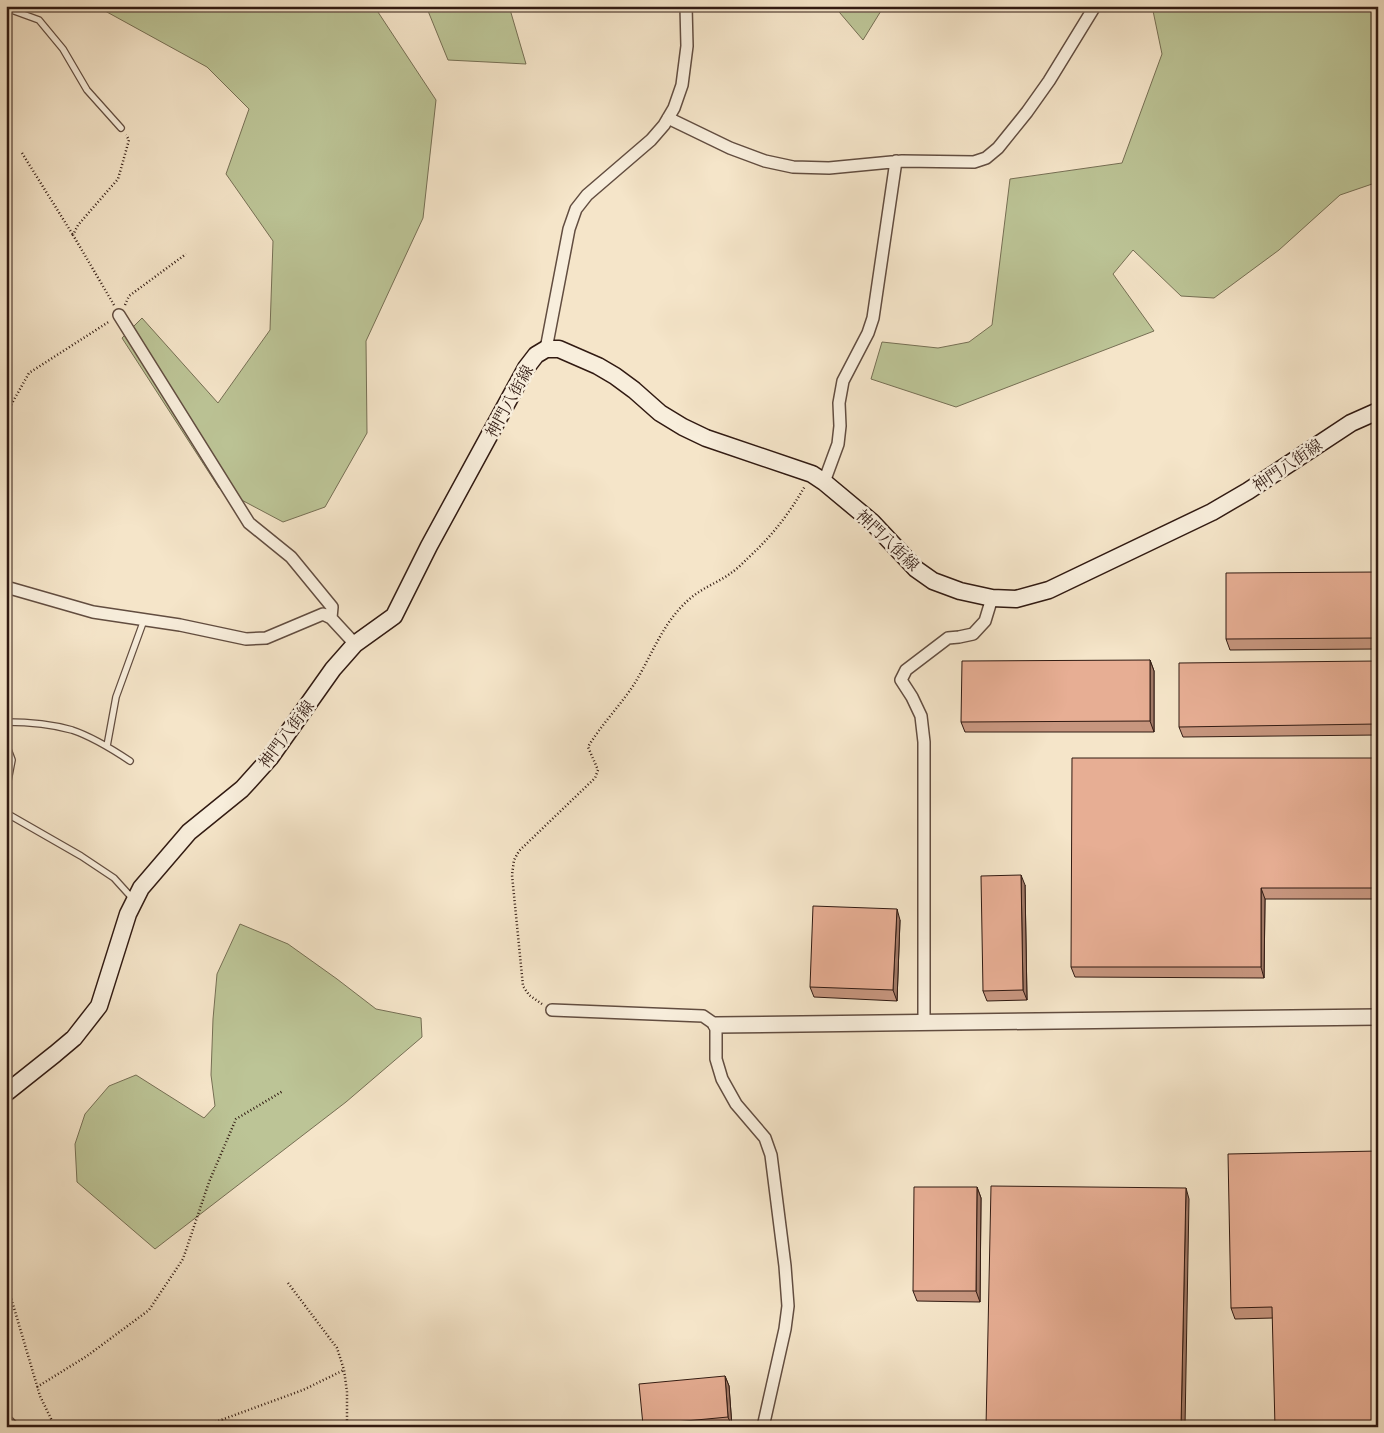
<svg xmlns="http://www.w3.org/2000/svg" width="1384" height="1433" font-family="'EB Garamond','Noto Serif JP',serif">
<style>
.green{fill:#bcc496;stroke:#766f54}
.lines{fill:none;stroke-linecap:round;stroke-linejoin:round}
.service-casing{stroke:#624d40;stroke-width:8}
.minor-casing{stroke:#624d40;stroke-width:14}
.tertiary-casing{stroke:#624d40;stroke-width:18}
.secondary-casing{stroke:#311a12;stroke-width:19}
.path{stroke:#311a12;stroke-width:2.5;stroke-dasharray:1 2.5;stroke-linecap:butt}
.service{stroke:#f8eedc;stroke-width:5.5}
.minor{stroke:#f8eedc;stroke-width:11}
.tertiary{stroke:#f8eedc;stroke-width:15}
.secondary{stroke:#f8eedc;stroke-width:16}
.wall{fill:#c7967f;stroke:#311a12}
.shaded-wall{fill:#a27a68;stroke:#311a12}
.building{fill:#e7ae94;stroke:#311a12}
.labels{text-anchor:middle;stroke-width:5;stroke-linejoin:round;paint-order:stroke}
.street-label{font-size:16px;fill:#311a12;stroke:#f8eedc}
</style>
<rect width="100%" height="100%" fill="#f5e5c9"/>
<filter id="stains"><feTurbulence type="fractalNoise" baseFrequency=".004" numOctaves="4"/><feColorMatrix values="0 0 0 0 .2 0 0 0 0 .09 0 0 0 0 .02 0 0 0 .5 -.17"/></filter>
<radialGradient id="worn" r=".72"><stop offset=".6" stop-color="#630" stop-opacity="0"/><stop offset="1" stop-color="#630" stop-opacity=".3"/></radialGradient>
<path class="green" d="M96,6H374L436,100L423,218L366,341L367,433L325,507L283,522L219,488L122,338L142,318L218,403L270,330L273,241L226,174L249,109L207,67Z
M426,6H509L526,64L448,60Z
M834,6H884L863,40Z
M1152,6H1378V182L1340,195L1279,250L1214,298L1181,296L1133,250L1113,274L1154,331L956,407L871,379L882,342L938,348L969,342L992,325L1010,179L1122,163L1162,54Z
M240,924L288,944L337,979L376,1009L421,1018L422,1037L346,1102L155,1249L77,1182L75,1144L85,1114L109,1086L136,1075L204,1118L215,1106L211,1075L213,1019L217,974Z"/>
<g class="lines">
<defs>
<path id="service" d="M6,8L39,20L63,49L87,90L121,128
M6,722C28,722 51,724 72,730C93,737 112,749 130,761
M6,744L12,760L6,791
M107,746L116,697L144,620
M6,813L81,856L114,878L133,899"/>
<path id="minor" d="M668,118L730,148L765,161L793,167L829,168L902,161L974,162L986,158L998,148L1027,112L1049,81L1095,6
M119,315L249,523L291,557L332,607L331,618
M546,349L569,229L576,209L587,195L651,140L664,125L674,108L682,85L687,46L686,6
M824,482L838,444L840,426L839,403L843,381L868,333L873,318L896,161
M6,587L93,612L180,625L246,639L266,638L323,614L331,618L355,644
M552,1010L703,1016L716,1025V1059L722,1079L736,1104L765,1138L771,1155L785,1266L788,1306L785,1329L763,1427
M924,1023V742L921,716L912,697L901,680L906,670L948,638L959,637L973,634L985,621L992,598"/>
<path id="tertiary" d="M716,1025L1378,1017
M6,1423L10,1427"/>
<path id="secondary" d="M6,1093L55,1054L74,1038L99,1006L128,914L141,888L189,832L242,789L270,758L333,669L348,652L355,644L394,616L429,546L526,368L536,355L546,349H559L598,366L615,376L634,390L660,413L683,427L706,438L812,474L824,482L872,522L916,569L933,581L960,591L992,598L1016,599L1049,590L1212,512L1248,491L1351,423L1378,411"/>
</defs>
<use href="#service" class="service-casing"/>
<use href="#minor" class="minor-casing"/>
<use href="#tertiary" class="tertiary-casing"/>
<use href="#secondary" class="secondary-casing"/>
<path class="path" d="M22,153L73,235
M114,305L73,235L78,225L118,179L129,140L126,135
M125,305L129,296L186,254
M6,414L29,373L110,321
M542,1004L529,995L523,986L512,875L514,860L519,851L595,778L598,770L588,747C601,725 619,707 633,686C652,656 663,620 692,597C704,587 719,582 731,573C737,569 743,563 748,558C772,536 789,514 805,486
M6,1206L8,1218L6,1231
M6,1275L9,1291L40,1396L55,1427
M288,1283L337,1348L344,1370L347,1392V1427
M37,1387L87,1356L149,1310L183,1259L209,1182L236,1119L283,1091
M222,1420L225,1427
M202,1427L303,1390L344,1370"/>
<use href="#service" class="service"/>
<use href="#minor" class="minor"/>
<use href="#tertiary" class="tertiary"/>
<use href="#secondary" class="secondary"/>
</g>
<path class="wall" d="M1378,572V649L1230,650L1226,639Z
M1150,660L1154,671V732H965L961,722Z
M1377,661L1378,664V735L1183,737L1179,727Z
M1378,758V899H1265L1264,978L1075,977L1071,967Z
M1025,885L1027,1000L987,1001L983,991Z
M900,920L897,1001L814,997L810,987Z
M1378,1151L1273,1318L1235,1319L1231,1308Z
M977,1187L981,1198L980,1302L917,1301L913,1291Z
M725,1376L729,1386L732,1427H644L643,1425Z"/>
<path class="shaded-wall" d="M1150,660L1154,671V732L1150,721Z
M1377,661L1378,664V726L1377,724Z
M1021,875L1025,885L1027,1000L1023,990Z
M1261,888L1265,899L1264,978L1261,967Z
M897,909L900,920L897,1001L893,990Z
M977,1187L981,1198L980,1302L976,1291Z
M1186,1188L1189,1199L1185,1427H1181Z
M725,1376L729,1386L732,1427L728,1417Z"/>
<path class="building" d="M1378,572V638L1226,639V573Z
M1150,660V721L961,722L962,661Z
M1377,661V724L1179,727V663Z
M1072,758H1378V888H1261V967H1071Z
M1021,875L1023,990L983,991L981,876Z
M813,906L897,909L893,990L810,987Z
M1378,1151V1427H1275L1272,1307L1231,1308L1228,1154Z
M991,1186L1186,1188L1181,1427H986Z
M914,1187H977L976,1291H913Z
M725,1376L728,1417L643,1425L639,1384Z"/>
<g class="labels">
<g class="street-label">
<text transform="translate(509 401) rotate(-61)" y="6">神門八街線</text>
<text transform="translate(1287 465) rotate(-34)" y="6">神門八街線</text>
<text transform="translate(888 540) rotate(44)" y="6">神門八街線</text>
<text transform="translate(286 734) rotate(-53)" y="6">神門八街線</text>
</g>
</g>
<rect width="1384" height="1433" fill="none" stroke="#f5e5c9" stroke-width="25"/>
<rect x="8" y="8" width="1369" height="1418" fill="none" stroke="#311a12" stroke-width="2.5"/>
<rect x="12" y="12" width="1359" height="1408" fill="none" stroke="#311a12"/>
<rect width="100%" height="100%" filter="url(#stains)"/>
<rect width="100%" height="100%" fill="url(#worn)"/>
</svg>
